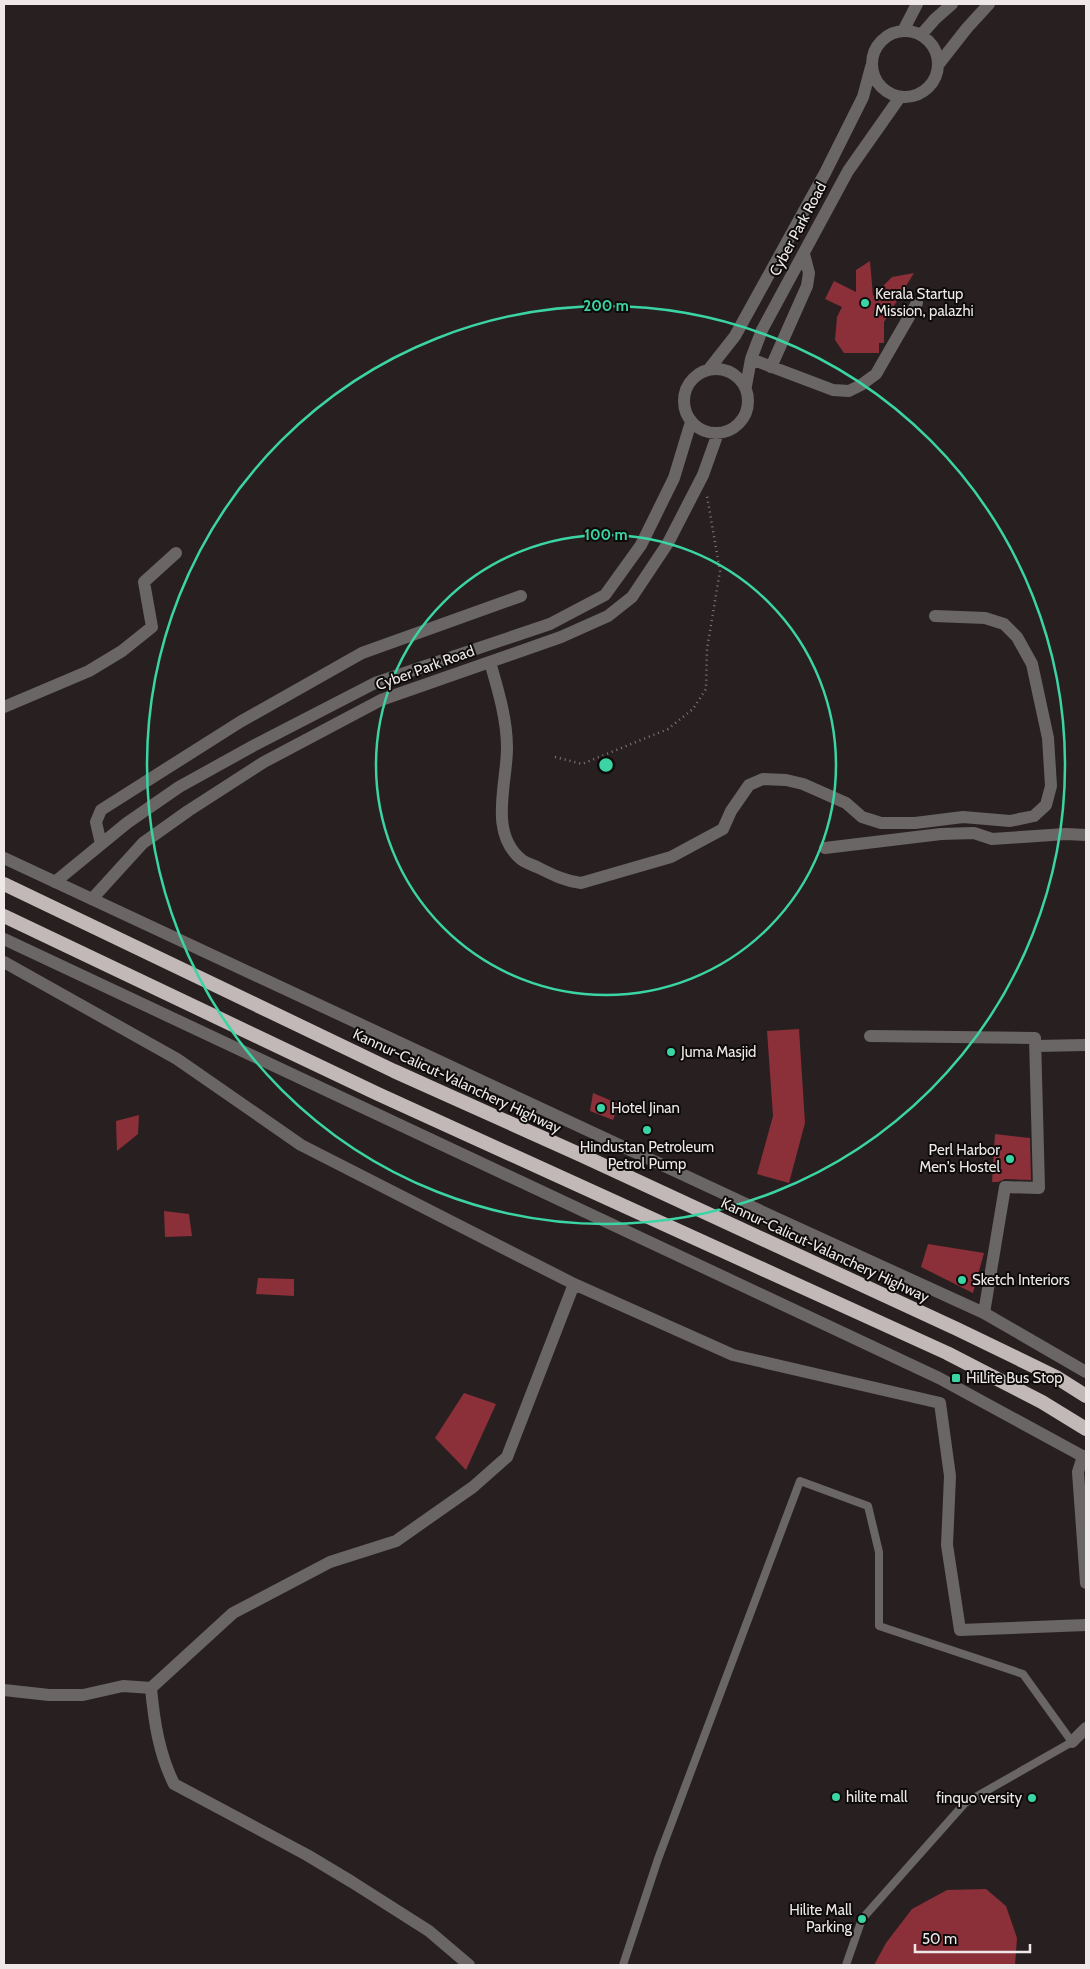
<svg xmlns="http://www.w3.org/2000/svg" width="1090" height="1969" font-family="Cabin,sans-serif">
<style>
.building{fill:#8b2f39}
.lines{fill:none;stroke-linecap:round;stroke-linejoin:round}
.path{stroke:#817a7a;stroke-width:2.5;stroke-dasharray:1 4;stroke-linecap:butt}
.service{stroke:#6a6666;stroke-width:8}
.minor{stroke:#6a6666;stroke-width:12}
.tertiary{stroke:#6a6666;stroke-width:12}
.trunk{stroke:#c2b8b8;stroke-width:14}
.ring{fill:none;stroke:#3bd4a4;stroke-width:2.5}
.poi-dot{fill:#3bd4a4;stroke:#0e0b0b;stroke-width:2}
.labels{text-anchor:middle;stroke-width:4;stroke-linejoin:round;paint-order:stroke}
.street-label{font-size:15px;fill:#eee8e8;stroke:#0e0b0b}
.poi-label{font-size:15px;fill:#eee8e8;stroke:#0e0b0b;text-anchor:start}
.centre{fill:#3bd4a4;stroke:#0e0b0b;stroke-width:2.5}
.ring-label{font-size:15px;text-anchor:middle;font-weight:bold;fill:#3bd4a4;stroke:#0e0b0b;stroke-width:4;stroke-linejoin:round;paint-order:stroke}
</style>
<rect width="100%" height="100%" fill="#282020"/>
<path class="building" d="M870,261L873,296L892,277L914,273L884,322V343H879V353H844L835,340L837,317L842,307L825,299L834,281L856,292V270Z
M799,1029L805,1123L789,1183L757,1174L773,1116L767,1031Z
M593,1093L619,1104L613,1120L590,1111Z
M139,1115L138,1134L117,1151L116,1121Z
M995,1134L1030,1138L1031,1180L1005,1179L998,1182H992Z
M164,1211L189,1214L192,1236L165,1237Z
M928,1244L984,1253L973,1293L921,1267Z
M258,1278L294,1279V1296L256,1294Z
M464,1393L496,1404L466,1470L435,1438Z
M986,1889L1006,1906L1017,1938L1015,1965H874L886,1943L912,1909L947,1890Z"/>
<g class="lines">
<path class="path" d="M555,757L582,764L668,729L693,709L706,689L707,649L720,571L707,496"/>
<path class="service" d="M623,1965L658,1859L800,1481L868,1506L879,1552V1626L1023,1674L1072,1742L965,1803L862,1919L846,1965"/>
<path class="minor" d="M872 64a33 33 0 1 1 66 0a33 33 0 1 1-66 0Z
M903,31L917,4
M921,35L935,19L952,4
M938,65L967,28L989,4
M751,359L833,390L849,391L861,385L876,374L917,303
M771,367L807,286L809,273L804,254
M684 401a32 32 0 1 1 64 0a32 32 0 1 1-64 0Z
M709,369L735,336L825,173L863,97L871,67
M746,386L751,359L762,330L848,171L900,97
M490,662C498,690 507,719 507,748C507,784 488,833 522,860C526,863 533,865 539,868C553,875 565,881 581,883L671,857L723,829L731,811L749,785L763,779L786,780L803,784L846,803L862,817L881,823H915L963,817L1010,821L1034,816L1046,805L1051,786L1048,738L1032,664L1017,637L1004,624L985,618L935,616
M4,707L89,671L122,651L152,627L144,582L176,553
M101,844L96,822L101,810L240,722L362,653L521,596
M825,848L941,834L974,833L992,839L1066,834L1086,835
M55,882L127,823L179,787L253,746L375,683L550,624L605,595L641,545L674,478L691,422
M92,899L143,843L188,811L264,762L381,700L561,637L608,616L632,597L668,543L703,475L718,433
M4,962L177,1059L301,1145L574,1284L733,1355L940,1403L950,1476L947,1545L960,1630L1086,1625
M870,1036L1035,1038L1039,1188L1005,1187L984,1313
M1036,1046L1086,1045
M1083,1456L1078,1472L1086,1583
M151,1688C154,1721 159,1754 174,1784L307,1855L352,1882L429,1931L469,1965
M4,1690L49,1695H83L123,1686L151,1688L233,1613L330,1562L396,1541L473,1487L507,1457L574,1284
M1072,1742L1086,1728"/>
<path class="tertiary" d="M4,858L778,1219L984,1313L1086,1372
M4,939L939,1378L1086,1458"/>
<path class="trunk" d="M4,884L394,1071L581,1155L957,1329L1056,1377L1086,1396
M4,916L378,1094L947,1353L1042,1402L1086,1429"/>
</g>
<g class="ring">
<circle cx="606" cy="765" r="230"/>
<circle cx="606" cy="765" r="459"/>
</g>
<g class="poi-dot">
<circle cx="865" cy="303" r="5"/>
<circle cx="671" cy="1052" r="5"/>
<circle cx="601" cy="1108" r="5"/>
<circle cx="647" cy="1130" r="5"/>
<circle cx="1010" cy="1159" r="5"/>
<circle cx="962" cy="1280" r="5"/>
<rect x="951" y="1373" width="10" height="10" rx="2.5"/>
<circle cx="836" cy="1797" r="5"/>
<circle cx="1032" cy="1798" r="5"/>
<circle cx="862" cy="1919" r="5"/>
</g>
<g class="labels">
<g class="street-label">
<text transform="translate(798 229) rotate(-62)" y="5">Cyber Park Road</text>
<text transform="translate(425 668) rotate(-20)" y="5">Cyber Park Road</text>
<text transform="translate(457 1081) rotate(25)" y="5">Kannur-Calicut-Valanchery Highway</text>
<text transform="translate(825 1250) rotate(25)" y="5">Kannur-Calicut-Valanchery Highway</text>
</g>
<g class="poi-label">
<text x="875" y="299">Kerala Startup<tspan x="875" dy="17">Mission, palazhi</tspan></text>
<text x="681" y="1057">Juma Masjid</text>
<text x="611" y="1113">Hotel Jinan</text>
<text x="647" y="1152" text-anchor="middle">Hindustan Petroleum<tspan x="647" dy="17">Petrol Pump</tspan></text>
<text x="1000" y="1155" text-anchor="end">Perl Harbor<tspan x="1000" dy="17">Men's Hostel</tspan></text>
<text x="972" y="1285">Sketch Interiors</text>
<text x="966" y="1383">HiLite Bus Stop</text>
<text x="846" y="1802">hilite mall</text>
<text x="1022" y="1803" text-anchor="end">finquo versity</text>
<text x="852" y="1915" text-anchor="end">Hilite Mall<tspan x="852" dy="17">Parking</tspan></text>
</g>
</g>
<circle cx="606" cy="765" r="8" class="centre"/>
<g class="ring-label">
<text x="606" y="311">200 m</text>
<text x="606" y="540">100 m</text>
</g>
<rect width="1090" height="1969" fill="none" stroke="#eee8e8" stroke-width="10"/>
<path d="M915 1944v8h115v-8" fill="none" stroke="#eee8e8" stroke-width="2.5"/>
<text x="922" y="1944" font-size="15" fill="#eee8e8" stroke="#0e0b0b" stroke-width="4" paint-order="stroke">50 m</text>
</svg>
